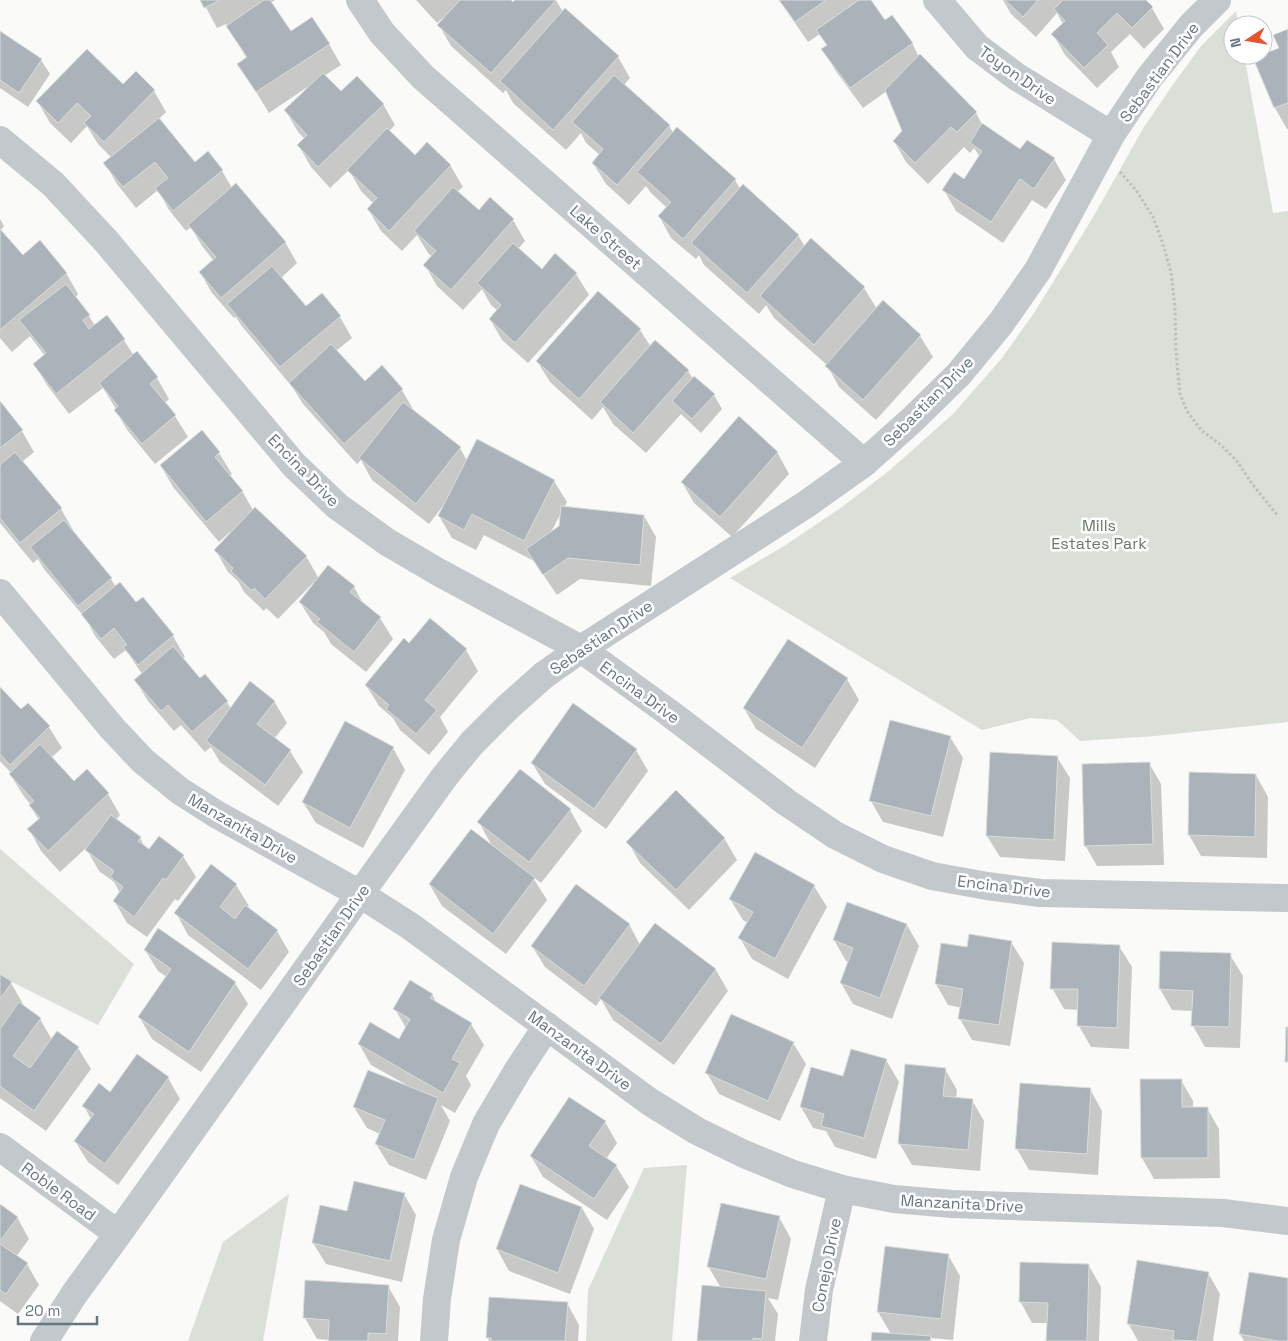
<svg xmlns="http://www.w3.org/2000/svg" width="1288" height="1341" font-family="'Space Grotesk',sans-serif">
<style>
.green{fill:#dadfd7}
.shadow{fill:#0003;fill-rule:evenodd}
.building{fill:#aab3b9;stroke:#dcdcda}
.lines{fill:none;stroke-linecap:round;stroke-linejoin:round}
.path{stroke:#bbbfc2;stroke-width:3;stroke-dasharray:2.5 2.5;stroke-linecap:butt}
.street{stroke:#c3c8cc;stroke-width:28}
.labels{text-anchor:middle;stroke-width:5;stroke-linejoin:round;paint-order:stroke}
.street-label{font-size:16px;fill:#657683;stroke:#fff}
.park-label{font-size:16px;fill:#687a64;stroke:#fff}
</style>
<rect width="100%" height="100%" fill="#fafaf8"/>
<path class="green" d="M1236,11L1238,25H1233V55H1244L1273,213L1288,211V722L1155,736L1080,741L1057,720L1030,718L982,730L730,578L784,546L842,507L890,470L954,413L1002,358L1034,313L1092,219L1144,127L1174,83L1202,45Z
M0,849L134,964L98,1025L0,976Z
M687,1165L672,1341H586L588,1290L644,1168Z
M289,1194L263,1341H188L223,1242Z"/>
<path class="shadow" d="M202,0H275L270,3L290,33L329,44L341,65L324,76L341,93L383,104L395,125L388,132L415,157L450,165L463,187L457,192L479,211L513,220L525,241L518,249L542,270L555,255L576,274L589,295L528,363L502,340L490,319L498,311L491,305L482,289L463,310L437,286L425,265L432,257L428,253L417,235L402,251L381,231L368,209L374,204L361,191L349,170L330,188L311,167L299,146L305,139L298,132L286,111L309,86L269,113L239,64L247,59L226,24L217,28Z
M416,0H510L514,4L517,0H556L563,12L618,57L630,78L624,85L669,125L673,133L735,180L740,189L798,235L805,247L864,288L877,309L920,336L933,357L876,420L839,387L827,365L774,318L766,305L759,314L704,265L699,255L696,259L671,238L659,216L667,208L651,193L646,186L629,205L606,184L593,163L600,155L586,143L581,133L566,150L513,103L506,90L503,93L451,46L439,25L445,18L444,17L437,23Z
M779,0H869L884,22L912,43L919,57L976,113L983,126L1021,151L1054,159L1066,180L1046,209L1032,200L1003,243L956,211L944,190L964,181L980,157L974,148L970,153L964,147L928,184L906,162L894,141L904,131L887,91L863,108L835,70L823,49L827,46L820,34L808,42Z
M1003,0H1144L1152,8L1164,29L1144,49L1130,34L1111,52L1119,67L1097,88L1065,55L1053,34L1063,24L1057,13L1036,37L1011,14Z
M1288,31V129H1287L1275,108L1255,59L1280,49Z
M0,32L41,60L50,74L28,107L0,88Z
M123,86L154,91L166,112L159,119L195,164L222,171L232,188L285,242L297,263L281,278L306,308L321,294L340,317L352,338L336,351L365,382L382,367L402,390L414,411L460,448L467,461L554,481L567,502L564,508L644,516L656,537L651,586L580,579L557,595L534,561L484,535L476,550L452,538L439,516L443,506L429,524L372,480L361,460L357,464L303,404L293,388L241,325L236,317L234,318L212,293L200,272L214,261L202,246L191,227L186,231L169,210L158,190L136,208L117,184L105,163L112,158L98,144L87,126L71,143L50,123L38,102ZM561,513L560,527L550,534Z
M0,219L4,226L0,231L22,257L66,273L78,294L75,298L89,316L95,326L106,317L124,340L134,356L137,353L157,378L169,399L165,403L175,416L188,437L155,464L128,431L115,410L116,409L103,388L69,414L47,385L34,364L45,356L30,336L12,352L0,338Z
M599,292L640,330L651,347L688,371L693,379L714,395L722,409L701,433L681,414L646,453L613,424L603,407L592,420L550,382L537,361Z
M0,403L22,431L34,452L22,462L61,509L73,530L72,531L111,579L116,587L173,636L185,657L182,659L200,680L227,702L231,709L274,701L287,723L274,739L290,751L303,772L278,806L220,762L211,747L205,752L181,725L174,731L148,701L135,680L142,674L126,650L114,659L95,636L86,619L44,569L38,559L33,563L0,523Z
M202,432L219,453L232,474L229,476L242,491L253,510L306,556L319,579L354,587L364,605L380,618L393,639L366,672L331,644L324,632L313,623L300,602L314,584L313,583L278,619L266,608L264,611L244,592L238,581L228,572L216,551L232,534L230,532L219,542L173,487L161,466Z
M777,452L789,474L732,537L694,503L682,482Z
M409,644L466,650L478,671L440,717L448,732L429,755L400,730L393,718L379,706L366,685Z
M847,679L859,700L815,768L756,729L744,708Z
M0,689L21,711L28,704L49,727L62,748L51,758L74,783L87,771L108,794L120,815L116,820L140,838L146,849L183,856L196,877L178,901L175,899L147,937L127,923L115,902L120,893L114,882L99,871L86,848L60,872L41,851L29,829L39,820L30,806L31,805L23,795L10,774L11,773L0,761Z
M950,737L963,758L943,837L883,822L871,801Z
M393,748L405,770L363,848L316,823L303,802Z
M636,750L648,771L606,829L545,784L532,763Z
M1057,757L1070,778L1065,861L1000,857L987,836Z
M1149,763L1161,784L1164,865L1097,866L1085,845Z
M1256,775L1268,797L1267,858L1201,856L1189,835Z
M570,810L582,831L541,883L532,876L547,900L506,954L442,906L430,885L493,848L479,822Z
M724,838L737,860L689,910L640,863L628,842Z
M236,885L249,906L247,908L277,931L289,952L261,990L188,935L176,913Z
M814,886L827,907L788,979L752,959L740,938L748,923L743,920L730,899Z
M629,924L640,945L655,925L716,970L728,991L674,1065L613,1020L601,999L596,1006L545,967L532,946Z
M907,925L919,946L892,1019L853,1004L841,983L849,962L846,961L834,940Z
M158,930L235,983L248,1004L201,1072L152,1039L140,1018L167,977L158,971L145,950Z
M1011,942L1024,963L1010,1046L972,1040L960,1019L962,1008L948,1005L936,984L942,944L968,948Z
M1119,946L1132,967L1129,1049L1091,1047L1079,1026V1010L1064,1009L1052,988Z
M1230,955L1243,976L1240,1048L1205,1047L1193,1026V1011L1172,1010L1160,989Z
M0,976L11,983L23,1004L22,1006L40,1019L52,1040L78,1048L91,1069L46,1131L0,1098Z
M432,994L437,1004L471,1024L484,1045L466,1076L471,1085L455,1113L441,1105L450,1121L426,1180L389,1165L376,1144L380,1134L367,1128L354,1107L404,1086L405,1084L371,1065L359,1044L399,1040L406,1028L395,1009Z
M793,1043L806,1064L780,1121L719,1094L707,1073Z
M886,1060L899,1082L876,1159L835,1147L826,1131L813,1128L801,1107L843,1078Z
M945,1069L957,1090L956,1099L972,1100L984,1121L980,1171L912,1165L899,1143Z
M168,1078L180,1099L118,1185L88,1162L75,1141L91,1119L84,1106L110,1093Z
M1181,1080L1193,1101V1108H1207L1219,1129L1220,1178L1154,1179L1142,1158L1141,1081Z
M1090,1089L1102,1111L1098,1175L1029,1170L1017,1149Z
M605,1122L617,1143L606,1159L616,1166L629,1187L607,1220L543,1177L531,1156Z
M521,1185L582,1208L594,1229L570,1294L509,1271L497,1249Z
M404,1194L416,1215L402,1282L326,1264L313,1243L348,1213Z
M0,1205L17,1217L29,1239L16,1257L27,1264L39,1285L18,1314L0,1301Z
M779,1217L791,1239L778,1300L768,1298L778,1314L775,1341H699L721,1288L708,1266Z
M948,1255L960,1276L953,1340L930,1338L932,1341H873L891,1334L878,1312Z
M1089,1266L1101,1287L1099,1341H1048V1323H1032L1020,1301Z
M1208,1273L1220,1294L1213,1341H1138L1128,1323Z
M1288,1280V1341H1244L1240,1334Z
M388,1286L400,1307L398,1341H329V1340L317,1339L305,1318Z
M490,1298L567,1303L579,1325L578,1341H489L488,1338Z"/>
<path class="building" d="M200,0H220L204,8Z
M264,0H270L291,31L312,17L330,44L256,92L237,64L247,57L226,26Z
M460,0H511L513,2L515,0H556L491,73L437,25Z
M779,0H826L795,22Z
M859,0H871L885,20L892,15L913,43L850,88L821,49L827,45L816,30Z
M1005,0H1038L1023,17Z
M1063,0H1146L1153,7L1132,28L1117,13L1097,33L1108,45L1084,68L1051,34L1065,21L1054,9Z
M565,8L619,56L553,130L500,81Z
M1288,29V103L1274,108L1253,58L1279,48L1273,35Z
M0,31L42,59L19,93L0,80Z
M87,49L123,84L136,71L155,90L104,142L84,123L91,116L77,103L58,123L36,101Z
M920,54L977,112L957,132L951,127L915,163L893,141L902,131L885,90Z
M323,73L341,91L357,76L384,104L318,167L297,145L307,135L284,110Z
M614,75L670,125L617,185L592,163L603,149L572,122Z
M159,118L195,162L208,151L223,170L173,211L155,188L168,178L155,162L123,187L103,163Z
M982,123L1020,149L1027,140L1055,158L1034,189L1020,179L991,222L942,190L954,172L964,179L982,151L970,143Z
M677,127L736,179L683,239L658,216L671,202L637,172Z
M387,128L415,155L427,142L451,165L389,231L367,209L377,198L347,170Z
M236,183L286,242L221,298L199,272L216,257L188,225Z
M743,184L799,235L747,293L691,243Z
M453,187L479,210L490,197L514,219L451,290L423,265L436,251L414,231Z
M0,229L23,255L40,240L67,273L0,330Z
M811,238L865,287L814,345L760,296Z
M513,243L542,269L555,253L577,273L515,343L489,319L501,305L477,283Z
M272,266L306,306L322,293L341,316L280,367L227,304Z
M66,284L90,315L83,320L89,329L107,315L125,339L56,394L33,364L46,353L19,320Z
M598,291L641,329L579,399L536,361Z
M883,300L921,335L863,400L825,366Z
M655,340L689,370L633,433L600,402Z
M331,344L365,381L382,365L403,389L344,444L289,383Z
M137,351L158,377L150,384L176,415L142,444L114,410L118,406L99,383Z
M694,376L715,394L692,419L672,401Z
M0,401L23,430L0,448Z
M403,402L461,447L416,504L359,458Z
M739,416L778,452L720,517L681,482Z
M202,430L220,452L215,457L243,491L206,522L160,465Z
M477,439L555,480L524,541L472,514L464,530L438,516Z
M15,452L62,508L20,543L0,518V465Z
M561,506L644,515L640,565L568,558L543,575L526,549L559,526Z
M255,507L307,556L265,599L254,588L252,591L231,571L233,568L214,550Z
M64,520L112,578L78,606L30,547Z
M328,565L355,586L350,592L381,617L354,652L317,622L320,619L299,602Z
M120,582L136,602L143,597L174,635L138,665L123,647L127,645L114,628L101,639L81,614Z
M430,618L467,649L425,700L437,710L416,734L386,709L389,705L365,685L404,638L409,643Z
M788,639L848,678L802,748L743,708Z
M173,646L200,678L205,674L228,701L192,732L168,705L161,711L134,680Z
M250,681L275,701L257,724L291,750L265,785L206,741Z
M0,687L21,709L28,703L50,726L10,765L0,754Z
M573,703L637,749L594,809L531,763Z
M890,720L951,736L931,816L869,801Z
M345,721L394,747L350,828L302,802Z
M40,744L74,781L87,769L109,793L48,851L27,829L40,818L29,805L34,801L9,774Z
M990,752L1058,756L1054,840L986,836Z
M1150,762L1153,844L1084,846L1082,764Z
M520,769L571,809L529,862L477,822Z
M1189,772L1256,774L1255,837L1188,835Z
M676,790L725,838L676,890L626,842Z
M111,815L141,837L138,841L149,849L159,836L184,855L166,880L163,878L134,917L113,901L123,887L110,877L114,871L85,850Z
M471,829L535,878L493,934L429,884Z
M755,852L815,885L775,959L738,938L753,912L729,899Z
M211,864L237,884L220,907L235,919L245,905L278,930L248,969L174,913Z
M576,884L630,924L584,986L531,946Z
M847,902L907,924L880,998L840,983L853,948L833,940Z
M655,923L716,969L661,1044L599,998Z
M158,928L236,982L189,1052L138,1017L171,969L144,950Z
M969,934L1012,941L999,1025L958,1019L963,989L935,984L941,943L967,947Z
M1052,942L1120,945L1117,1028L1077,1026L1078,989H1050Z
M1160,951L1231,953L1229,1027L1191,1026L1193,991L1159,989Z
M0,974L12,982L0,999Z
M410,980L433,994L430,998L472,1023L452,1059L460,1063L443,1093L358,1044L370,1022L399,1039L410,1019L393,1009Z
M19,1002L41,1018L13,1056L30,1068L57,1031L79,1047L34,1111L0,1086V1029Z
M731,1014L794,1042L768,1101L705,1073Z
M1286,1027H1288V1062H1285Z
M851,1049L887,1059L864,1138L821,1126L824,1114L800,1107L811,1067L843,1076Z
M137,1054L169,1077L105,1164L74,1141L94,1114L82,1106L99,1083L110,1092Z
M905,1064L946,1068L943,1096L973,1099L968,1150L898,1144Z
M368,1070L438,1098L414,1160L375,1144L385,1120L353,1107Z
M1140,1079H1182V1107H1208V1158H1141Z
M1020,1083L1091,1088L1087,1154L1015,1149Z
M569,1097L606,1121L589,1146L617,1165L594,1199L530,1156Z
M354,1181L405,1193L390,1261L312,1243L320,1205L347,1211Z
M520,1184L582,1207L558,1273L496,1249Z
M721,1203L780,1216L766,1279L707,1267Z
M0,1204L18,1217L0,1241Z
M0,1244L28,1263L6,1294L0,1290Z
M885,1246L949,1254L941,1319L877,1312Z
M1137,1260L1209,1272L1197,1341L1173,1340L1174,1331L1127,1324Z
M1020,1262L1089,1264L1087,1341H1046L1048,1303L1019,1302Z
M1249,1272L1288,1278V1341H1278L1239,1334Z
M305,1280L389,1285L386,1334L368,1333V1341H328L329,1320L303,1318Z
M702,1285L766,1291L762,1339L753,1338V1341H697Z
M489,1297L568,1302L565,1341H491V1338H486Z
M872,1332L931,1336L930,1341H871Z"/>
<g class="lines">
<path class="path" d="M1120,172L1136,190L1153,217L1162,241L1171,272L1175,308L1176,352L1180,394L1187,411L1201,430L1221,445L1237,461L1253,485L1278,516"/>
<path class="street" d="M360,0L382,33L423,77L864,463
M937,0L977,47L1017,77L1111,135
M0,140L53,184L106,241L294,465L337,506L387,542L440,573L581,649L668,712L786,802L835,835L883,859L932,876L987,886L1040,893L1288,898
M0,593L112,728L143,761L180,791L216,814L360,894L410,926L650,1102L697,1131L744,1154L793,1174L842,1189L894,1199L952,1204L1223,1213L1288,1221
M0,1147L118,1234
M44,1341L75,1293L118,1234L360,894L445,776L472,743L508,707L544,675L581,649L808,503L864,463L912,420L959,374L1001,323L1038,270L1111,135L1149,78L1191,26L1217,0
M434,1341L437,1299L446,1240L464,1177L486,1124L518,1070L547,1026
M813,1341L819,1290L842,1189"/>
</g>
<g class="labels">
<g class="street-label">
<text transform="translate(1159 72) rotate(-53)" y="6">Sebastian Drive</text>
<text transform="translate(1018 75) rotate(35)" y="6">Toyon Drive</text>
<text transform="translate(606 237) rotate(41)" y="6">Lake Street</text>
<text transform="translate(928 401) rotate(-45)" y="6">Sebastian Drive</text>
<text transform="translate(304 470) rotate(46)" y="6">Encina Drive</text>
<text transform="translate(601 637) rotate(-34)" y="6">Sebastian Drive</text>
<text transform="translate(640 692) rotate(36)" y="6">Encina Drive</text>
<text transform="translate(243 828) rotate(30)" y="6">Manzanita Drive</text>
<text transform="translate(1004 886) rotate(7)" y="6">Encina Drive</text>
<text transform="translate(331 935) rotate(-55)" y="6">Sebastian Drive</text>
<text transform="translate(580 1050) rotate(36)" y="6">Manzanita Drive</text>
<text transform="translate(59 1191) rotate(36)" y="6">Roble Road</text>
<text transform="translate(962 1203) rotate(3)" y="6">Manzanita Drive</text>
<text transform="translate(826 1265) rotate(-79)" y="6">Conejo Drive</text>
</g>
<g class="park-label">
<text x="1099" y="531">Mills<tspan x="1099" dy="18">Estates Park</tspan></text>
</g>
</g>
<g transform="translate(1248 40) rotate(258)"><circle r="24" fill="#ffffff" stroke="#c1c8cd"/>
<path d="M0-4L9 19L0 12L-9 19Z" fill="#e4572e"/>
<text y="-8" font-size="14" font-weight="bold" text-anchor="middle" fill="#657683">N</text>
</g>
<path d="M18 1316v8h79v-8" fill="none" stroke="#657683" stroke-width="2.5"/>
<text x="25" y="1316" font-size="15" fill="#657683" stroke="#ffffff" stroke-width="4" paint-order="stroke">20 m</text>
</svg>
